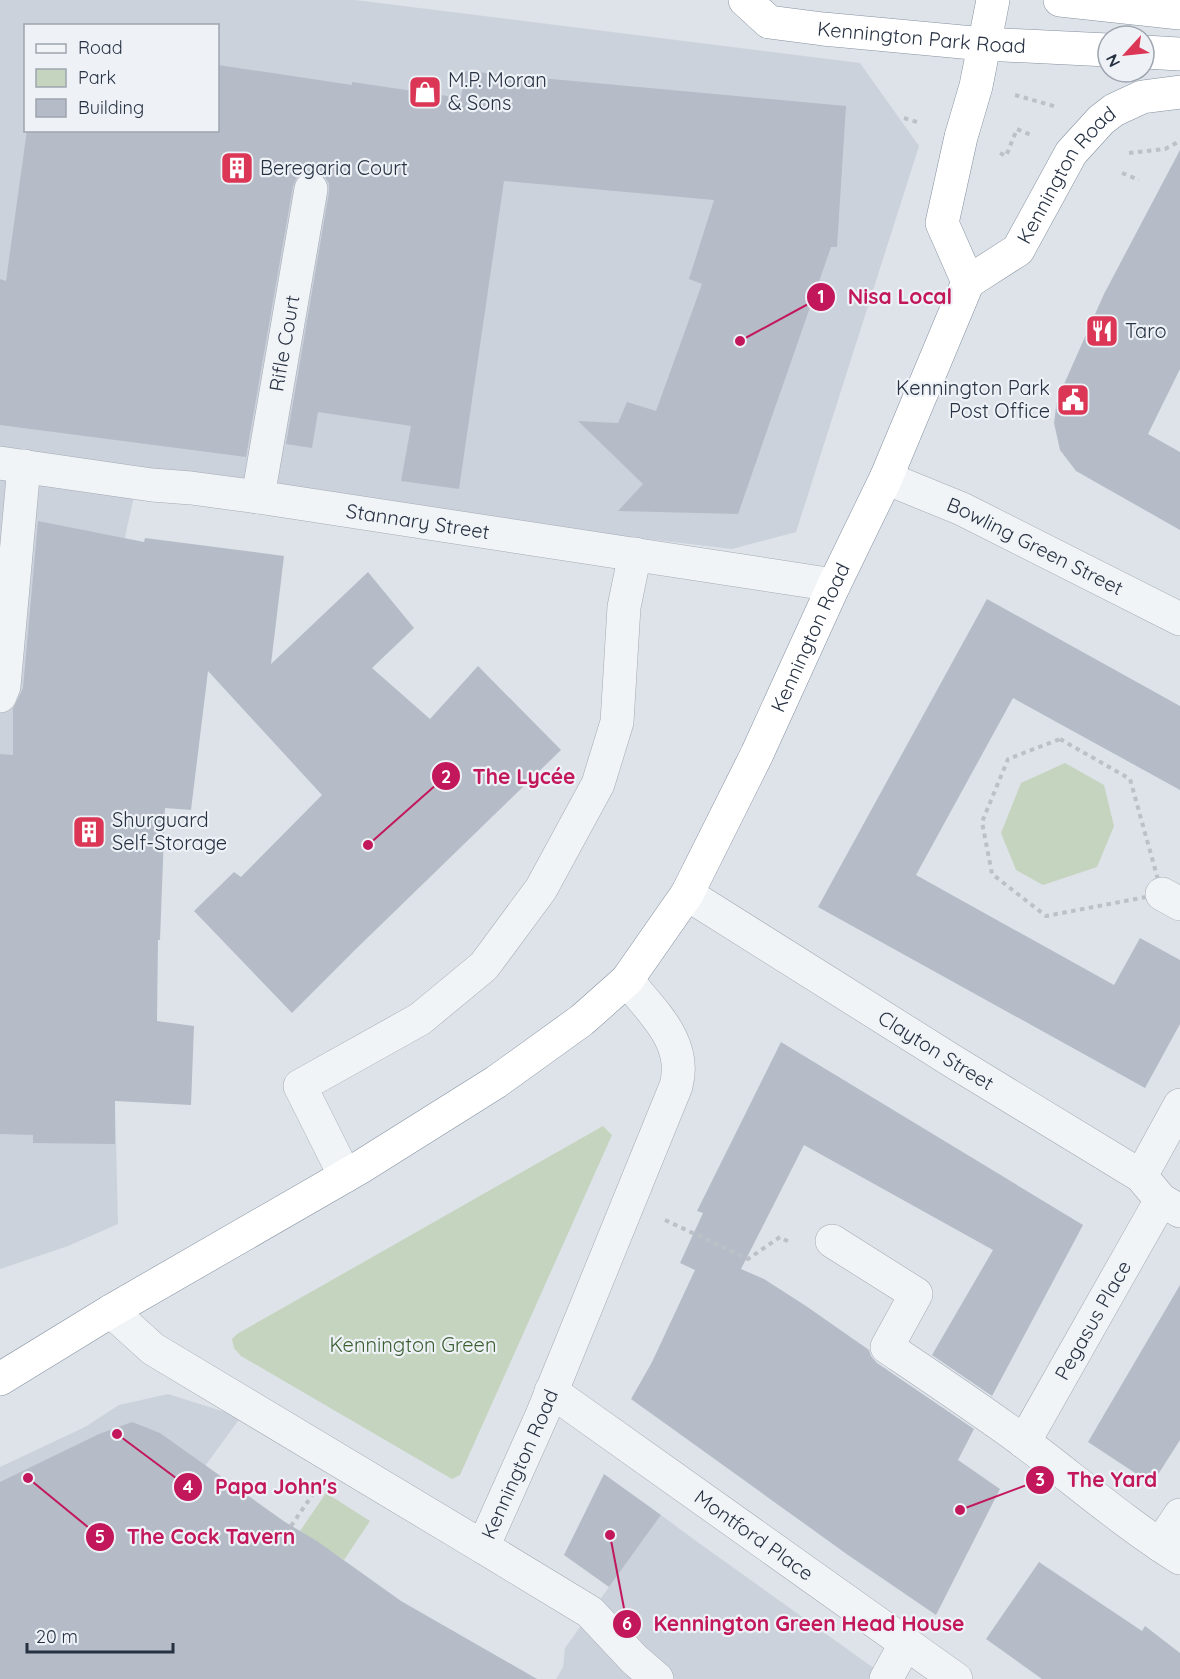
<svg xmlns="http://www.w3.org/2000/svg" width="1180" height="1679" font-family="Quicksand,sans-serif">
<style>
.built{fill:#ccd2db;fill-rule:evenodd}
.green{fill:#c5d4be}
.building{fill:#b5bcc7}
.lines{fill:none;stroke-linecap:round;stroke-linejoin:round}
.minor-casing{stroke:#a3aab4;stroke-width:34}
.highway-casing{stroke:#8491a1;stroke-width:34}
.path{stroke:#bcc1c8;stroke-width:4;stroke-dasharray:4.5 4.5;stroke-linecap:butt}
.minor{stroke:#f1f4f7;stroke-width:33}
.highway{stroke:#fff;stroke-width:33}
.labels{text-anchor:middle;stroke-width:4.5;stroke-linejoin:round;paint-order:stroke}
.street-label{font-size:20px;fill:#263142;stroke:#eef2f7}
.poi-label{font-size:20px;fill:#263142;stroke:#eef2f7;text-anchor:start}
.park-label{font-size:20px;fill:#3c5f32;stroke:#eef2f7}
.leader{fill:none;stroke:#c2185b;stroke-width:2}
.callout-dot{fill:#c2185b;stroke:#eef2f7;stroke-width:2}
.mark-label{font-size:18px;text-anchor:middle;font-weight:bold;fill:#fff}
.callout-label{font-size:21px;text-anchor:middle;font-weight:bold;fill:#c2185b;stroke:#eef2f7;stroke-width:4.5;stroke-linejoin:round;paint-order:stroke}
</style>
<rect width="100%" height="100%" fill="#dee3e9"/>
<path class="built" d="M0,0H355L860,63L919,146L796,532L732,549L527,525L140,471L126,532L108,677L110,892L118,1224L68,1246L0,1269ZM26,26H218V130H26Z
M168,1394L241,1417L205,1466L0,1671V1467L85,1427L119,1405Z
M661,1515L696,1541L889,1679H556L563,1667L565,1648Z"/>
<path class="green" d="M1065,763L1104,785L1114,826L1097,867L1043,885L1016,870L1001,833L1021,783Z
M603,1126L612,1135L460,1475L452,1479L241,1356L234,1348L232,1339L237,1334Z
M326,1493L370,1521L344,1560L300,1531Z"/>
<path class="building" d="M218,65L352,85V82L461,98L465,71L846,106L837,247H831L738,514L618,511L643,484L578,421L618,423L627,402L656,411L702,284L689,279L714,200L504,181L459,489L401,481L411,426L318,412L312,448L286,444L329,192V183L323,175L314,171L304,172L297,177L293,186L246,457L0,425V279L6,281L27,130H218Z
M1180,150V369L1148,434L1180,452V530L1076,471L1060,450L1054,423L1057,400L1104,294Z
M38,521L144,542L145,538L284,556L271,664L368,572L414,628L372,668L430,719L478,666L561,750L358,947L292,1013L194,911L234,872L241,877L322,795L208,671L191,810L165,808L160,940H158L157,1021L194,1026L191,1105L115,1101V1144L33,1143V1135L0,1134V754L13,755V709L23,688Z
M987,599L1180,706V790L1013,698L916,875L1114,985L1140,938L1180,960V1024L1145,1088L818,907Z
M781,1042L1083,1225L992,1396L932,1355L993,1250L804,1145L741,1269L764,1279L806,1306L869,1350L871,1356L877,1363L974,1429L958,1460L1000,1489L936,1615L848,1555L631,1399L652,1362L695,1270L680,1263L703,1213L697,1211Z
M1180,1285V1440L1152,1484L1088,1442Z
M132,1422L160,1433L285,1522L317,1541L401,1601L537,1679H0V1482L99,1434Z
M604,1474L661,1515L609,1587L564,1555Z
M1039,1562L1142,1631L1145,1626L1180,1653V1679H1042L986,1639Z"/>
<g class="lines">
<defs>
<g id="minor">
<path id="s1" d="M0,463L152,485L191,488L258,497L834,585"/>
<path id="s2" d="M886,478L962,509L1180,619"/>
<path id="s3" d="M258,497L311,189"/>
<path d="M0,696L4,686L24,466"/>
<path id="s4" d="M687,894L954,1062L1141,1176L1161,1200L1180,1211"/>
<path d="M1162,894L1180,904"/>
<path d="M345,1176L300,1086L420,1019L484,966L541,889L598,784L617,722L624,607L635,554"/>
<path d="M1141,1176L1180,1105"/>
<path d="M832,1241L916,1294L887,1347C933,1378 978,1408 1023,1441C1075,1480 1124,1523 1180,1558"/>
<path id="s5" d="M111,1311L153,1349L483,1547L542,1415L676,1086C688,1042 652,1012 627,980"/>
<path id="s6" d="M551,1391L956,1679"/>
<path id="s7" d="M1024,1442L1161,1200"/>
<path d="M1160,1545L1180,1515"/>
<path d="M483,1547L590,1612L634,1659L657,1679"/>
<path d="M886,1679L906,1643"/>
</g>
<g id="highway">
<path id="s8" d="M745,0L769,22L823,29L984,44L1108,50"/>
<path d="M1060,0L1180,13"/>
<path d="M1144,52L1180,54"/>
<path d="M968,282L942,223L961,137L976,86L993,0"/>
<path id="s9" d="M0,1379L111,1311L359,1168L496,1082L582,1020L627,980L687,894L757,754L834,585L886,478L968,282L1018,250L1071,153L1101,120L1114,110L1142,97L1180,92"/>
</g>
</defs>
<use href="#minor" class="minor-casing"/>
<use href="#highway" class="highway-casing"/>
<path class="path" d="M1015,95L1057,107
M904,118L920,123
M1000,153L1006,156L1017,129L1031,135
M1129,153L1165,149L1180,141
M1122,173L1139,180
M1060,739L1130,779L1162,894L1046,916L992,874L982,822L1008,759Z
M665,1220L748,1259L780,1237L791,1243
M291,1526L313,1494"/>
<use href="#minor" class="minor"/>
<use href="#highway" class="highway"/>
</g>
<defs>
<symbol id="shop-square" viewBox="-11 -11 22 22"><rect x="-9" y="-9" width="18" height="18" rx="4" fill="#db3656" stroke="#eef2f7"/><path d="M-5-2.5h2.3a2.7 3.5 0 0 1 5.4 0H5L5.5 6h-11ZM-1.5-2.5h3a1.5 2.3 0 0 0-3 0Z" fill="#fff"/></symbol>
<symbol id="building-square" viewBox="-11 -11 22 22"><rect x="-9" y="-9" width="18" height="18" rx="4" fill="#db3656" stroke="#eef2f7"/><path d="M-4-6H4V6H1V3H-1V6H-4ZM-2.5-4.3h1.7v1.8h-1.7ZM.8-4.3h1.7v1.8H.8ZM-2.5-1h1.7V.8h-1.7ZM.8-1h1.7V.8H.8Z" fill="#fff"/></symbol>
<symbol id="restaurant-square" viewBox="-11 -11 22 22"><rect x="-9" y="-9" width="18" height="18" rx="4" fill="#db3656" stroke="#eef2f7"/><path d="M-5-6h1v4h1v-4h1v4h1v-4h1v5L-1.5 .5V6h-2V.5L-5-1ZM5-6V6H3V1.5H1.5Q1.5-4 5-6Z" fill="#fff"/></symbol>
<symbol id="civic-square" viewBox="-11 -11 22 22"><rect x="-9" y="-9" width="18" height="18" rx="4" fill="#db3656" stroke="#eef2f7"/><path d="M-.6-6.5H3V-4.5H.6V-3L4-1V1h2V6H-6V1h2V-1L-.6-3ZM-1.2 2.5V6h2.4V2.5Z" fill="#fff"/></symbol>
</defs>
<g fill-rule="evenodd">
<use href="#shop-square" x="406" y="73" width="38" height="38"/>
<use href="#building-square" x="218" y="149" width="38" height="38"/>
<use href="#restaurant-square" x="1083" y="312" width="38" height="38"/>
<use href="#civic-square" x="1054" y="381" width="38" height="38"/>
<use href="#building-square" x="70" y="813" width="38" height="38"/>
</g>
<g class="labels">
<g class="street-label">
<text dy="7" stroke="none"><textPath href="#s8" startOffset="186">Kennington Park Road</textPath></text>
<text dy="7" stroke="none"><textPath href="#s9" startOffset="1672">Kennington Road</textPath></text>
<text dy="7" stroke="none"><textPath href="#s3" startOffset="156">Rifle Court</textPath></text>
<text dy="7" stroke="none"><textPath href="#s1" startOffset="422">Stannary Street</textPath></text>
<text dy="7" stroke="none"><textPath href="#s2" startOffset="164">Bowling Green Street</textPath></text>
<text dy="7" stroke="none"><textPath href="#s9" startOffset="1134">Kennington Road</textPath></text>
<text dy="7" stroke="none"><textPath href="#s4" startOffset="294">Clayton Street</textPath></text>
<text dy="7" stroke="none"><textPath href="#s7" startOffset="140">Pegasus Place</textPath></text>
<text dy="7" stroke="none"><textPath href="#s5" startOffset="532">Kennington Road</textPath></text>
<text dy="7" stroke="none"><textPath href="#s6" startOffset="249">Montford Place</textPath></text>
</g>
<g class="poi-label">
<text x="448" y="87">M.P. Moran<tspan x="448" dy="23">&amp; Sons</tspan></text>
<text x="260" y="175">Beregaria Court</text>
<text x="1125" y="338">Taro</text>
<text x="1050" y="395" text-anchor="end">Kennington Park<tspan x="1050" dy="23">Post Office</tspan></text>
<text x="112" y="827">Shurguard<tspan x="112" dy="23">Self-Storage</tspan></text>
</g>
<g class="park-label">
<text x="413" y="1352">Kennington Green</text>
</g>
</g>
<path class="leader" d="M740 341L821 297M368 845L446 776M960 1510L1040 1480M117 1434L188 1487M28 1478L100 1537M610 1535L627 1624"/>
<g class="callout-dot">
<circle cx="740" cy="341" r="6"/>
<circle cx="368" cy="845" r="6"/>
<circle cx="960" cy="1510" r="6"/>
<circle cx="117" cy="1434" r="6"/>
<circle cx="28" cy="1478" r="6"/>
<circle cx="610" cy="1535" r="6"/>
<circle cx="821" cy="297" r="15"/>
<circle cx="446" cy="776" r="15"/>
<circle cx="1040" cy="1480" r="15"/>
<circle cx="188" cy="1487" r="15"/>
<circle cx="100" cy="1537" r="15"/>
<circle cx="627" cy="1624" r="15"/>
</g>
<g class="mark-label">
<text x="821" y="303">1</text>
<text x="446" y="783">2</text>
<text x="1040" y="1486">3</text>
<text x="188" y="1493">4</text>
<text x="100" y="1543">5</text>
<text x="627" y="1630">6</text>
</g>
<g class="callout-label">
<text x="900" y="304">Nisa Local</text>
<text x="524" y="784">The Lycée</text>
<text x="1112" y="1487">The Yard</text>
<text x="276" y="1494">Papa John's</text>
<text x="211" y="1544">The Cock Tavern</text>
<text x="809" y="1631">Kennington Green Head House</text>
</g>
<rect x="24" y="24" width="195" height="108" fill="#eef2f7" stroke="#9ea5af" stroke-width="1.5"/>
<rect x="36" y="44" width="30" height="9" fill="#f1f4f7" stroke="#9ea5af" stroke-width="1.5"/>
<text x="78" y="54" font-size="18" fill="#263142">Road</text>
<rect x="36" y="69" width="30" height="18" fill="#c5d4be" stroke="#9ea5af" stroke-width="1.5"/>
<text x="78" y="84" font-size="18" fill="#263142">Park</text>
<rect x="36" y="99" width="30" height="18" fill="#b5bcc7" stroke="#9ea5af" stroke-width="1.5"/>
<text x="78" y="114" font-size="18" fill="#263142">Building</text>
<g transform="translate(1126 54) rotate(243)"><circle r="28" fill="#eef2f7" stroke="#9ea5af" stroke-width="1.5"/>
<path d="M0-4.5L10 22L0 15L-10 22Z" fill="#db3656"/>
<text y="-9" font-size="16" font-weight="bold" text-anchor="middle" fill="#263142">N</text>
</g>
<path d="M27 1643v9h146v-9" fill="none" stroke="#263142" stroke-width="3"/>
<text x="36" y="1643" font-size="18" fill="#263142" stroke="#eef2f7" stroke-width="4.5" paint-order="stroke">20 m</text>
</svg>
